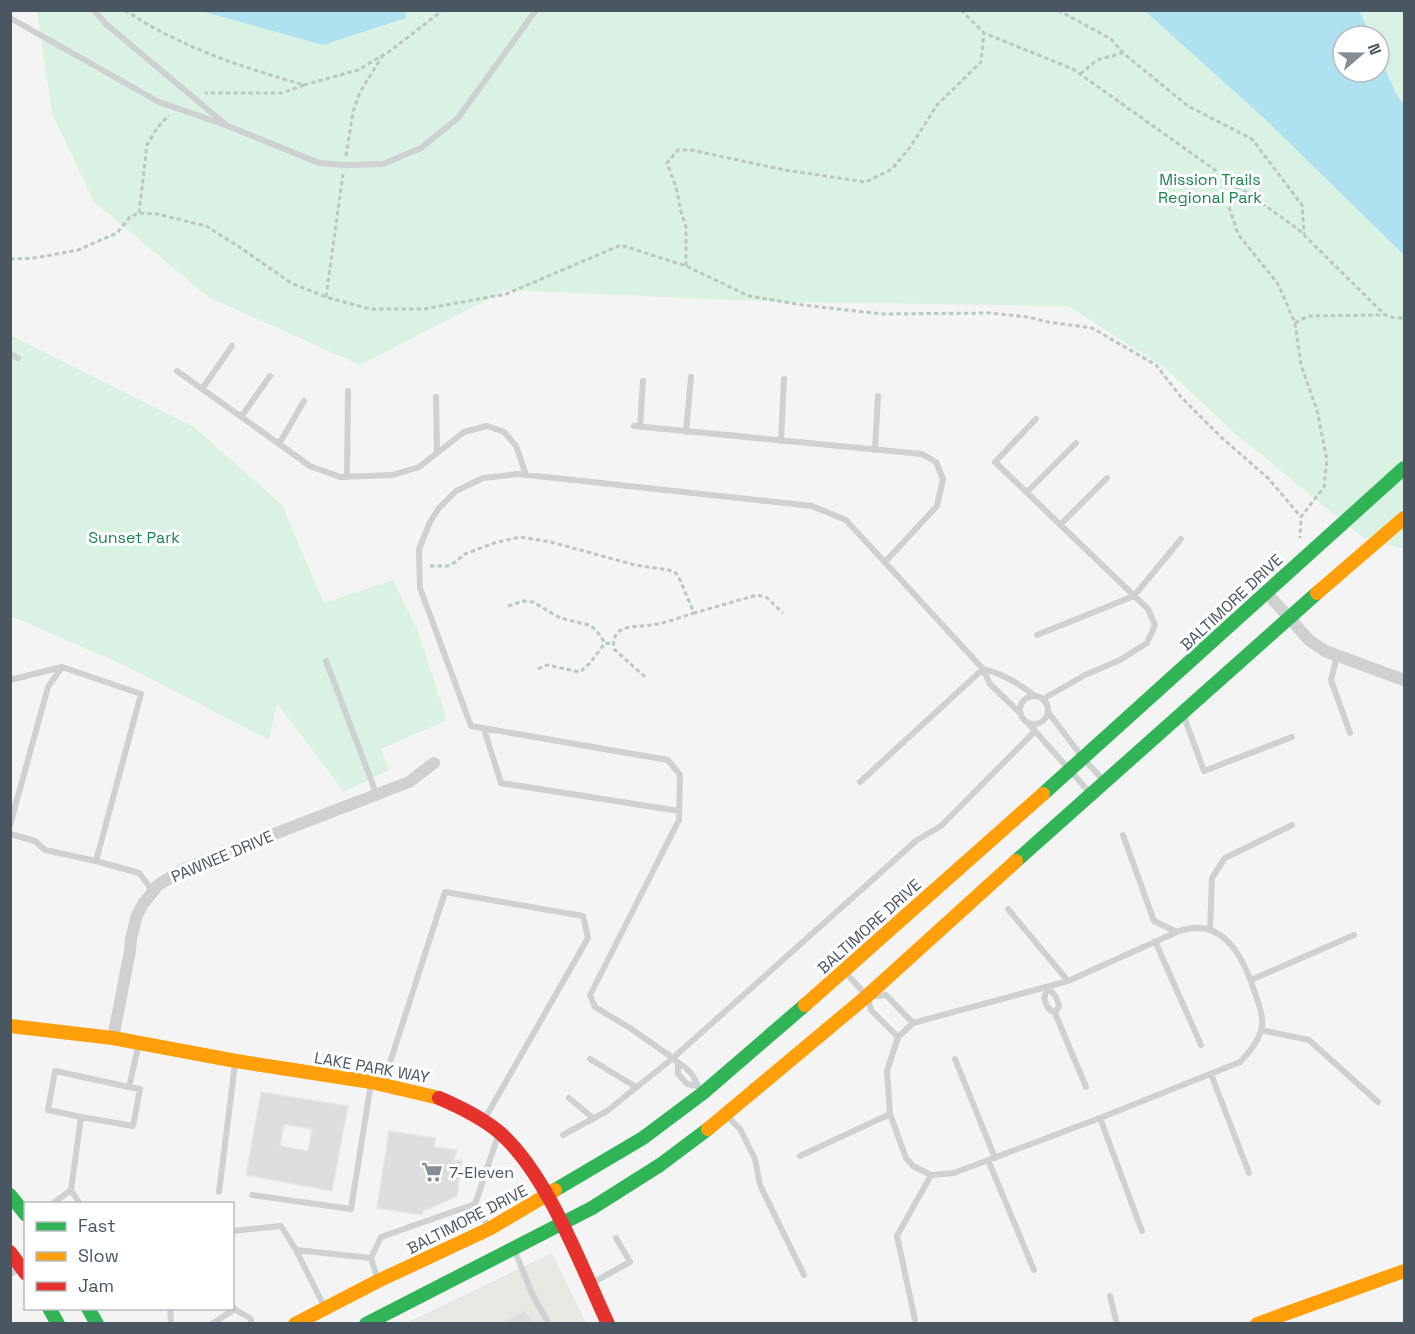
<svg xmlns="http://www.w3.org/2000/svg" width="1415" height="1334" font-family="'Space Grotesk',sans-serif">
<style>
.commercial{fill:#e8e7e3}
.green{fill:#d9f2e3;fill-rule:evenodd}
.water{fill:#aee2f0}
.building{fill:#ddddde;stroke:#e5e6e7;stroke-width:1.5;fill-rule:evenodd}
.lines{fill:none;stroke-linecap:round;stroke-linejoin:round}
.path{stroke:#bcc7c4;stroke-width:3;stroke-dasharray:4.5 3;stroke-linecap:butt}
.lane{stroke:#ced0d2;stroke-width:6}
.street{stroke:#ced0d2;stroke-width:12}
.fast{stroke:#30b455;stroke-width:14}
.slow{stroke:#ff9f0a;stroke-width:14}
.jam{stroke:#e5322d;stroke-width:14}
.labels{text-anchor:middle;stroke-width:6;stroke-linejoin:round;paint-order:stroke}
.park-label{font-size:16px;fill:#17864f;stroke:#fff}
.street-label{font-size:16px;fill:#4a5661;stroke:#fff}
.poi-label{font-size:16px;fill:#4a5661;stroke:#fff;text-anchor:start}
</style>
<rect width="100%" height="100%" fill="#f4f4f4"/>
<path class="commercial" d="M552,1253L586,1323L404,1324Z"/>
<path class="green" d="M37,11H1404V549L1362,537L1237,435L1165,368L1068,306L784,302L506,290L360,365L208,297L94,202L52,113ZM1343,36H1379V72H1343Z
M10,335L194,427L282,505L324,603L393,580L417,629L447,720L381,749L389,770L344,792L277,703L269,740L128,667L11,616Z"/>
<path class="water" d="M405,10L406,18L323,45L201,11Z
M1145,11H1359L1371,36H1343V72H1379V55L1397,96L1404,104V255L1265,119Z"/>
<path class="building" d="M261,1092L348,1106L332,1191L246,1175ZM284,1124L312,1129L308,1151L280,1146Z
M389,1131L436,1138L434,1147L457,1150L454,1160L462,1161L457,1196L423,1211L422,1215L377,1208Z
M525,1310L534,1323H501Z"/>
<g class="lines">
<path class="path" d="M125,10C179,47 242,67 304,85L282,93H205
M961,10L984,33L1073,69L1298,229L1385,315L1395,318H1404
M1058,10L1111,39L1123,53
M1080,74L1097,60L1123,53L1188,106L1252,139L1302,205L1304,234
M304,85L358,70L390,51L443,10
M346,156L353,112L360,92L383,55
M1237,186L1229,207L1238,234L1278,284L1295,323L1301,365L1317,410L1327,460L1324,487L1301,517L1300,538
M139,213L147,145L157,128L169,115
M10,259L35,258L78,250L117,233L130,217L139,213L157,214L206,226L238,246L291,283L326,297L370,309H424L506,294L621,245L686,266L749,296L803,305L882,314L990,313L1028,317L1048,322L1092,328L1156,365L1181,397L1222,438L1269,479L1301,517
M686,266V227L681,212L676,187L667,163L678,150H691L785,170L866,182L892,169L911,146L937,105L981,62L984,33
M326,297L343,174
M1295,323L1308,316L1384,315
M430,566H447L454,563L465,554L494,543L520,537L551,542L635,565L669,570L676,573L680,580L694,613L757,595L766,597L783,613
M508,606L524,601L533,602L560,618L589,625L596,630L605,643
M538,669L547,665L580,672L590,663L605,643L613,644
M645,677L614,649C610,623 637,627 652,625C666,623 681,617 694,613"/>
<path class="lane" d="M94,10L106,24L225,124
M10,18L159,102L228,126L319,163L345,165L383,164L421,148L458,118L536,10
M10,354L18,358
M177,371L310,466L340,477L393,475L419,467L464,432L487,426L504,432L516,446L526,475
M202,389L232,346
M436,397L437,452
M241,417L270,376
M1036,419L995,462L1148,609L1155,625L1147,643L1120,660L1085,675L1043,699
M634,426L922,454L936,462L943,479L937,506L886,561
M640,427L643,381
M686,432L691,377
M781,441L784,379
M279,444L304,401
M875,450L878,396
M347,477L348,391
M1027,492L1076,443
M1060,525L1107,478
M1037,635L1134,596L1181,539
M1337,656L1331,680L1350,733
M326,661L376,793
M983,669C1004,674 1019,683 1035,696
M10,680L62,667
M1020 710a14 14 0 1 1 28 0a14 14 0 1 1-28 0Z
M1048,712L1083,758L1102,779
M1021,714L990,684L983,669L846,520L812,506L518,474L483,478L456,491L439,508L430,522L419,549L420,588L471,726L668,760L680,775L679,820L590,995L595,1007L630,1028L673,1058L917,840L941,826L1035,731
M1183,714L1204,771L1292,737
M1027,722L1090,793
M484,729L501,783L679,811
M860,782L983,669
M10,825L48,687L62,667L141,694L96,861L139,873L153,891
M10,834L35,841L45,850L96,861
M1123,835L1154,921L1177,932C1221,915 1242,954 1254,990C1258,1003 1265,1018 1261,1031C1257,1043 1249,1053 1240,1062L1100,1118L954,1173L931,1175L913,1166L906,1158L890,1114L887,1071L898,1037L913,1023L1068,981L1177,932
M1008,909L1068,981
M1210,930L1212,878L1225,858L1292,825
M1155,941L1201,1045
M845,972L867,996L871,1010L898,1037
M1251,980L1354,935
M875,996L886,995L913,1023
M1055,1013L1059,1006C1057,998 1055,994 1048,988L1044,998C1046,1005 1048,1010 1055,1013L1086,1087
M1261,1030L1309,1040L1378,1102
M590,1059L636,1087
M955,1059L995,1158
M678,1064V1074L687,1084L697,1086
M1211,1074L1249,1173
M384,1081L445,892L583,916L588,938L484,1120
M569,1098L593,1118
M81,1117L133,1126L140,1089L129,1087
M729,1118L740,1129L755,1159L760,1185L804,1275
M1100,1118L1142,1231
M563,1135L607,1111L673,1058C677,1064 684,1065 688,1070C695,1076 696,1084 701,1091
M800,1156L890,1114
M988,1160L1034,1270
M71,1190L81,1117L48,1110L55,1071L129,1087L139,1043
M219,1192L235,1064
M252,1195L351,1209L371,1083
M52,1204L71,1190L80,1204
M488,1226L475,1204L498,1136
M232,1231L281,1226L296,1250L371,1258
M514,1249L533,1296L549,1324
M296,1250L324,1306
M10,1275L20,1267
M377,1278L371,1258L381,1237L475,1204
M592,1283L630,1262L616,1238
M1110,1296L1117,1324
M170,1308L171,1324
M232,1308L250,1318L252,1324
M915,1320L897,1236L931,1175
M212,1324L235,1309"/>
<path class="street" d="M1266,592L1309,640L1325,651L1404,680
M113,1038L130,951L131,939L137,915L143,904L158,885L186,868L409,782L434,763"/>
<path class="fast" d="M1043,794L1404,468
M1016,861L1317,593
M555,1190L643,1138L703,1093L805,1005
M10,1195L26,1215
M49,1308L58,1324
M88,1308L97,1324
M366,1324L592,1208L660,1165L708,1129"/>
<path class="slow" d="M1317,593L1404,518
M805,1005L1043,794
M10,1026L113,1038L236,1061L371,1082L439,1098
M708,1129L867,996L1016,861
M295,1324L378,1281L489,1229L555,1190
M1257,1324L1404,1271"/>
<path class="jam" d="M439,1098C460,1107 481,1117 499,1132C547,1173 581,1266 608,1324
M10,1252L26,1274"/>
</g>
<defs>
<symbol id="supermarket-bare" viewBox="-9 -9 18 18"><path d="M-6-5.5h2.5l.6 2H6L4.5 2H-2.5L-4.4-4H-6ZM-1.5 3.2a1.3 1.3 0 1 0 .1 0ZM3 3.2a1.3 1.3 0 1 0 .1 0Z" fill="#868d94" stroke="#fff" stroke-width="2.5" paint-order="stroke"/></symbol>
</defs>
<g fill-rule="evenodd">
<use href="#supermarket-bare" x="417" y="1157" width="30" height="30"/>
</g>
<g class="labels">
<g class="park-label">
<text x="1210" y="185">Mission Trails<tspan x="1210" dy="18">Regional Park</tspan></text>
<text x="134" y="543">Sunset Park</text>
</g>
<g class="street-label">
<text transform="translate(1231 602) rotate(-43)" y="6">BALTIMORE DRIVE</text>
<text transform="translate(222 856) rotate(-23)" y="6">PAWNEE DRIVE</text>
<text transform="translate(869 926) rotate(-42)" y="6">BALTIMORE DRIVE</text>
<text transform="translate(372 1067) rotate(10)" y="6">LAKE PARK WAY</text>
<text transform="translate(467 1219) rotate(-27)" y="6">BALTIMORE DRIVE</text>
</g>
<g class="poi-label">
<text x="449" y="1178">7-Eleven</text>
</g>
</g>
<rect width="1415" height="1334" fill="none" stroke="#4a5661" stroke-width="24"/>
<rect x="24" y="1202" width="210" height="108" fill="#ffffff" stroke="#b7bbc0" stroke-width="1.5"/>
<rect x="36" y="1222" width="30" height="9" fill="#30b455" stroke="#b7bbc0" stroke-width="1.5"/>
<text x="78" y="1232" font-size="18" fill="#4a5661">Fast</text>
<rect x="36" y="1252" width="30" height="9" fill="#ff9f0a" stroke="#b7bbc0" stroke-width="1.5"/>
<text x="78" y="1262" font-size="18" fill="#4a5661">Slow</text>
<rect x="36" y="1282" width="30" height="9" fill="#e5322d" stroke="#b7bbc0" stroke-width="1.5"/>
<text x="78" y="1292" font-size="18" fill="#4a5661">Jam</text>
<g transform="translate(1361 54) rotate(70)"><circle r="28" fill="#ffffff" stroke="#b7bbc0" stroke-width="1.5"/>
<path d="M0-4.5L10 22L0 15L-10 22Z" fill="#868d94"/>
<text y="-9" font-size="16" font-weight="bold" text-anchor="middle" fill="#4a5661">N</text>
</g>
</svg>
